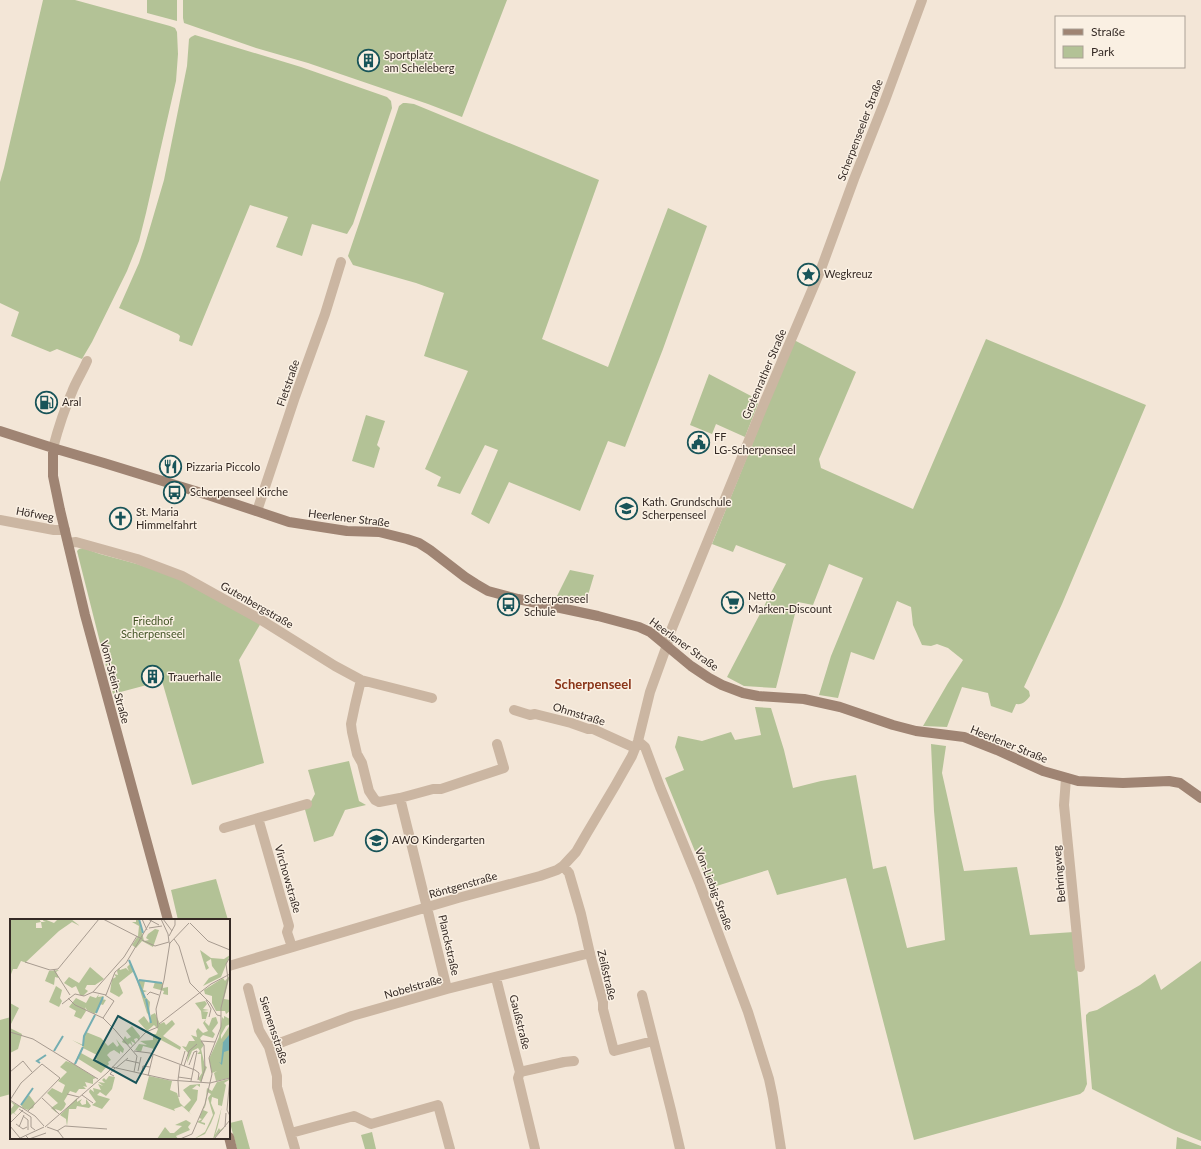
<svg xmlns="http://www.w3.org/2000/svg" width="1201" height="1149" font-family="Lato,sans-serif">
<style>
.green{fill:#b3c296}
.lines{fill:none;stroke-linecap:round;stroke-linejoin:round}
.minor{stroke:#cbb6a2;stroke-width:10}
.tertiary{stroke:#cbb6a2;stroke-width:10}
.secondary{stroke:#9f8473;stroke-width:10}
.labels{text-anchor:middle;stroke-width:3;stroke-linejoin:round;paint-order:stroke}
.poi-label{font-size:11px;fill:#352a25;stroke:#faf0e3;text-anchor:start}
.street-label{font-size:11px;fill:#352a25;stroke:#faf0e3}
.park-label{font-size:11px;fill:#445527;stroke:#faf0e3}
.quarter-label{font-size:13px;font-weight:bold;fill:#8a3519;stroke:#faf0e3}
.inset-river{fill:none;stroke:#74aeb2;stroke-width:2}
.inset-road{fill:none;stroke:#a79b90;stroke-width:1}
.view{fill:#185459;fill-opacity:0.15;stroke:#185459;stroke-width:2}
.inset-edge{fill:none;stroke:#352a25;stroke-width:2}
</style>
<rect width="100%" height="100%" fill="#f3e6d7"/>
<path class="green" d="M43,0H75L170,26L175,28L177,32L178,54L176,81L146,213L139,241L127,271L92,342L82,359L57,349L50,352L11,336L19,312L0,303V182L4,168Z
M147,0H177V21L147,13Z
M183,0H507L462,117L428,104L308,63L256,48L184,23L183,18Z
M195,35L301,67L387,97L391,101L392,108L353,224L347,234L312,224L302,256L276,247L288,217L250,205L192,346L179,341L180,336L178,334L119,308L139,263L144,248L164,180L187,66L189,39L191,37Z
M403,103H406L414,104L599,180L542,339L608,367L668,208L707,226L663,349L625,447L608,441L580,511L509,482L489,524L471,514L498,450L485,445L460,494L437,486L441,477L425,469L468,371L424,356L444,293L416,283L353,265L348,256L395,118L399,106Z
M986,339L1146,405L1062,604L1024,687L1029,691L1030,696C1026,701 1023,705 1016,704L1012,713L991,706L988,693L962,687L947,727L923,726L948,683L963,660L948,648L937,644L931,646L922,645L913,625L911,607L897,601L874,660L851,652L838,698L819,695L831,656L863,578L829,564L813,605L798,602L776,688L744,686L727,677L786,564L736,545L733,552L712,544L794,340L856,372L819,459L821,468L913,509Z
M709,374L753,397L758,404L745,437L716,424L712,434L690,425Z
M366,415L385,421L377,445L380,448L374,468L352,461Z
M83,548L100,554L137,564L179,578L261,623L239,660L264,763L192,785L162,681L113,694L77,551L79,549Z
M570,570L594,575L586,602L557,596Z
M755,707L771,708L784,750L793,788L821,781L856,775L873,869L886,866L907,948L945,940L934,811L931,744L946,746L942,773L964,871L1017,867L1030,935L1074,932L1087,1084L1084,1091L1080,1094L914,1140L846,878L777,895L768,870L710,888L665,778L684,770L675,747L678,736L702,741L731,732L735,740L761,735Z
M349,761L359,801L366,805L345,810L333,836L314,842L304,806L309,805L315,794L308,770Z
M216,879L228,920H178L171,890Z
M1201,961V1141L1174,1130L1092,1089L1086,1020V1015L1089,1012L1097,1010L1140,985L1155,974L1161,990Z
M11,1017V1094L0,1097V1020Z
M242,1120L250,1149H237L230,1123Z
M372,1132L376,1149H365L361,1135Z
M1177,1137L1201,1146V1149H1176Z"/>
<g class="lines">
<path class="minor" d="M53,448C58,429 64,410 72,392C76,381 83,371 87,361
M257,511L295,397L325,314L341,262
M0,520L54,530H65
M68,543L76,542L137,559L182,576L258,618L335,666L361,680L432,698
M361,680L355,705L351,724L352,732L357,754L362,763L369,791L375,800L379,802L400,798L447,989
M514,710L530,715L535,714L571,723L588,729H593L635,748
M638,741L645,747L660,787L699,882L748,1012L769,1079L773,1098L781,1149
M1066,778L1064,805L1080,967
M400,798L433,789H441L504,768L497,744
M258,818L289,926L287,932L292,947
M224,828L307,804
M563,866L569,873L581,914L591,958L603,1002V1009L614,1051L653,1041
M229,966L458,898L540,876L557,870L563,866L576,852L587,833L615,786L632,756L638,741L650,692L667,645
M496,978L515,1053L520,1072L518,1078L535,1149
M248,988L259,1030L269,1047L277,1076V1087L295,1149
M642,995L671,1110L680,1149
M269,1047L352,1016L447,989L590,953
M520,1072L564,1062L574,1061
M291,1133L354,1116L371,1124L438,1105L450,1149"/>
<path class="tertiary" d="M667,645L670,633L765,401L821,269L854,179L884,103L922,0"/>
<path class="secondary" d="M0,431L53,448L104,463L208,495L289,522L347,531L379,532L407,539L419,543L430,550L465,577L476,584L488,591L518,599L598,616L639,627L650,632L691,666L709,678L722,685L743,693L758,696L804,699L840,707L893,725L916,731L964,737L997,750L1043,771L1078,781L1123,783L1169,781L1180,783L1201,798
M53,448V476L60,510L85,615L168,920
M229,1137L232,1149"/>
</g>
<defs>
<symbol id="building-ring" viewBox="-11 -11 22 22"><circle r="9.5" fill="#faf0e3" stroke="#185459" stroke-width="1.5"/><path d="M-4-6H4V6H1V3H-1V6H-4ZM-2.5-4.3h1.7v1.8h-1.7ZM.8-4.3h1.7v1.8H.8ZM-2.5-1h1.7V.8h-1.7ZM.8-1h1.7V.8H.8Z" fill="#185459"/></symbol>
<symbol id="sight-ring" viewBox="-11 -11 22 22"><circle r="9.5" fill="#faf0e3" stroke="#185459" stroke-width="1.5"/><path d="M0-6L1.8-2.2L6-1.7L2.9 1.2L3.7 5.4L0 3.3L-3.7 5.4L-2.9 1.2L-6-1.7L-1.8-2.2Z" fill="#185459"/></symbol>
<symbol id="fuel-ring" viewBox="-11 -11 22 22"><circle r="9.5" fill="#faf0e3" stroke="#185459" stroke-width="1.5"/><path d="M-5.5-6h7V0h2V4h1.3V-2.5L3-4.5l.8-.8L6-3V5H2.5V1h-1V6h-7ZM-4.2-4.7v3.2H.2V-4.7Z" fill="#185459"/></symbol>
<symbol id="civic-ring" viewBox="-11 -11 22 22"><circle r="9.5" fill="#faf0e3" stroke="#185459" stroke-width="1.5"/><path d="M-.6-6.5H3V-4.5H.6V-3L4-1V1h2V6H-6V1h2V-1L-.6-3ZM-1.2 2.5V6h2.4V2.5Z" fill="#185459"/></symbol>
<symbol id="restaurant-ring" viewBox="-11 -11 22 22"><circle r="9.5" fill="#faf0e3" stroke="#185459" stroke-width="1.5"/><path d="M-5-6h1v4h1v-4h1v4h1v-4h1v5L-1.5 .5V6h-2V.5L-5-1ZM5-6V6H3V1.5H1.5Q1.5-4 5-6Z" fill="#185459"/></symbol>
<symbol id="bus-ring" viewBox="-11 -11 22 22"><circle r="9.5" fill="#faf0e3" stroke="#185459" stroke-width="1.5"/><path d="M-5-6H5V4H4V6H2V4H-2V6H-4V4H-5ZM-3.5-4V0h7V-4ZM-3.5 1.2v1.5H-2V1.2ZM2 1.2v1.5H3.5V1.2Z" fill="#185459"/></symbol>
<symbol id="school-ring" viewBox="-11 -11 22 22"><circle r="9.5" fill="#faf0e3" stroke="#185459" stroke-width="1.5"/><path d="M0-5L7-2L0 1L-7-2ZM-4 1L0 2.5L4 1V4Q0 6-4 4Z" fill="#185459"/></symbol>
<symbol id="church-ring" viewBox="-11 -11 22 22"><circle r="9.5" fill="#faf0e3" stroke="#185459" stroke-width="1.5"/><path d="M-1.2-6h2.4v3.5h3.3v2.4h-3.3V6h-2.4V-.1h-3.3v-2.4h3.3Z" fill="#185459"/></symbol>
<symbol id="supermarket-ring" viewBox="-11 -11 22 22"><circle r="9.5" fill="#faf0e3" stroke="#185459" stroke-width="1.5"/><path d="M-6-5.5h2.5l.6 2H6L4.5 2H-2.5L-4.4-4H-6ZM-1.5 3.2a1.3 1.3 0 1 0 .1 0ZM3 3.2a1.3 1.3 0 1 0 .1 0Z" fill="#185459"/></symbol>
</defs>
<g fill-rule="evenodd">
<use href="#building-ring" x="356" y="48" width="25" height="25"/>
<use href="#sight-ring" x="796" y="262" width="25" height="25"/>
<use href="#fuel-ring" x="34" y="390" width="25" height="25"/>
<use href="#civic-ring" x="686" y="430" width="25" height="25"/>
<use href="#restaurant-ring" x="158" y="454" width="25" height="25"/>
<use href="#bus-ring" x="162" y="480" width="25" height="25"/>
<use href="#school-ring" x="614" y="496" width="25" height="25"/>
<use href="#church-ring" x="108" y="506" width="25" height="25"/>
<use href="#supermarket-ring" x="720" y="590" width="25" height="25"/>
<use href="#bus-ring" x="496" y="592" width="25" height="25"/>
<use href="#building-ring" x="140" y="664" width="25" height="25"/>
<use href="#school-ring" x="364" y="828" width="25" height="25"/>
</g>
<g class="labels">
<g class="poi-label">
<text x="384" y="59">Sportplatz<tspan x="384" dy="13">am Scheleberg</tspan></text>
<text x="824" y="278">Wegkreuz</text>
<text x="62" y="406">Aral</text>
<text x="714" y="441">FF<tspan x="714" dy="13">LG-Scherpenseel</tspan></text>
<text x="186" y="471">Pizzaria Piccolo</text>
<text x="190" y="496">Scherpenseel Kirche</text>
<text x="642" y="506">Kath. Grundschule<tspan x="642" dy="13">Scherpenseel</tspan></text>
<text x="136" y="516">St. Maria<tspan x="136" dy="13">Himmelfahrt</tspan></text>
<text x="748" y="600">Netto<tspan x="748" dy="13">Marken-Discount</tspan></text>
<text x="524" y="603">Scherpenseel<tspan x="524" dy="13">Schule</tspan></text>
<text x="168" y="681">Trauerhalle</text>
<text x="392" y="844">AWO Kindergarten</text>
</g>
<g class="street-label">
<text transform="translate(860 130) rotate(-69)" y="4">Scherpenseeler Straße</text>
<text transform="translate(764 374) rotate(-67)" y="4">Grotenrather Straße</text>
<text transform="translate(288 383) rotate(-71)" y="4">Fletstraße</text>
<text transform="translate(35 514) rotate(10)" y="4">Höfweg</text>
<text transform="translate(349 518) rotate(7)" y="4">Heerlener Straße</text>
<text transform="translate(257 605) rotate(30)" y="4">Gutenbergstraße</text>
<text transform="translate(684 644) rotate(36)" y="4">Heerlener Straße</text>
<text transform="translate(115 682) rotate(75)" y="4">Vom-Stein-Straße</text>
<text transform="translate(579 714) rotate(17)" y="4">Ohmstraße</text>
<text transform="translate(1009 744) rotate(22)" y="4">Heerlener Straße</text>
<text transform="translate(1059 874) rotate(-95)" y="4">Behringweg</text>
<text transform="translate(288 879) rotate(74)" y="4">Virchowstraße</text>
<text transform="translate(463 885) rotate(-16)" y="4">Röntgenstraße</text>
<text transform="translate(714 889) rotate(69)" y="4">Von-Liebig-Straße</text>
<text transform="translate(449 945) rotate(77)" y="4">Planckstraße</text>
<text transform="translate(607 975) rotate(77)" y="4">Zeißstraße</text>
<text transform="translate(413 987) rotate(-16)" y="4">Nobelstraße</text>
<text transform="translate(520 1022) rotate(76)" y="4">Gaußstraße</text>
<text transform="translate(274 1030) rotate(72)" y="4">Siemensstraße</text>
</g>
<g class="park-label">
<text x="153" y="625">Friedhof<tspan x="153" dy="13">Scherpenseel</tspan></text>
</g>
<g class="quarter-label">
<text x="593" y="689">Scherpenseel</text>
</g>
</g>
<g transform="translate(10 919)">
<rect width="220" height="220" fill="#f3e6d7"/>
<path d="M0,0H29L31,3L26,4V9H32L31,3H36L33,2L34,0L44,4L48,0H61L70,7L62,3L49,12L16,43L20,45L11,42L7,50H3L0,58ZM126,0H129L134,22L139,21L136,19L138,15L145,10L149,11L143,28L132,22L126,29L122,26L128,17L129,7L122,3H126ZM190,31L201,39L214,40L220,36L211,58L193,67L199,59L208,55L202,47L201,40L196,43L199,49L196,51ZM119,41L128,61H136L153,64V69L158,68V76L153,75L154,72L143,69L145,63L135,62L133,71L137,72L132,74L140,83L139,95L141,99V96L145,94L150,105L154,103L156,106L162,101L165,105L153,117L171,128L170,131L149,120L144,130L133,127L131,133L125,131L129,125L137,126L130,122L143,121V115H146L148,110L144,106L137,112L128,102L134,97L139,104L141,99L137,94L124,52L109,64L113,74L109,78L100,73L102,60L106,58L104,55L108,56L107,52L109,49L110,51L116,49L119,52L117,48L120,45ZM80,48L94,60L85,66H77L75,70L78,72L73,77L70,76L66,67L62,69L54,64L59,58L69,64ZM49,51L46,53L49,59L45,58L44,66L35,62L39,52ZM220,56L214,80L220,81V92L216,95L215,92H206L202,84V77L195,75L194,71L213,59L215,62ZM46,67L52,71L50,79L52,82L49,88L39,83ZM89,75L88,78L94,77L92,80L96,81L93,86L90,85L85,95L77,91L75,88L76,92L71,100L64,97L66,92L59,88L66,79L76,84L80,77L86,79ZM195,82L197,85L193,90L199,91L192,92L198,93L195,103L199,107L202,99L206,98L208,104L202,112L205,115L203,119L193,116L190,119L194,126L191,130L195,147L197,148L191,163L188,160L192,154L191,140V135H187L190,132L188,129L182,132L177,144L178,134L172,127L176,128L179,122H185L181,116L187,118L186,112L188,109L193,114L198,112L193,104L196,100H192L191,92L185,84ZM0,84L9,89L0,107ZM85,96L76,113L91,119L98,127L103,123L107,128L109,126L106,120L114,130L113,134L110,132V135L104,131L100,133L97,136L101,141L98,143L99,145L91,154L67,139L65,146L86,159L83,160V165L75,163L77,168L73,167L76,170H69L66,174L60,172L54,182L56,185L54,189L51,192L45,190L47,194L41,189L48,184L37,174L42,169L52,174L55,166L48,162L57,153L50,148L56,142L64,145L73,127L62,121L73,126L74,117ZM73,129L87,136L85,139L91,145L71,134ZM214,97L220,100V105L216,107L211,116V120L220,106V156L219,159L206,162L204,154L207,152L202,154L199,140L209,118L212,98L214,100ZM122,107L130,117L129,122L127,119L124,120L126,125L121,122L123,128L120,124L118,126L112,123L115,117L117,120L121,118L116,112ZM0,109L12,115L8,130L0,134ZM99,157L105,158L102,170L96,177L90,173L87,176L100,180L92,190L82,186L86,183L79,173L80,170L84,173L83,169L91,171L88,165L93,167L88,163L95,164L92,161L94,159L96,161ZM139,157L162,162L160,171L167,174L170,184L174,188L181,181L173,171L180,166L190,165V168L187,166L182,170L188,171L187,181L179,193L182,196L172,187L164,190L165,192L133,180ZM219,160L220,164L219,161L214,164L216,166L209,202L207,210L205,216L209,209L210,211L215,208L203,220L212,187L208,186V180L202,178L201,184L205,194L201,204L195,215L184,220L195,213L203,196L198,179L201,175L197,173L196,184L195,188L193,191L198,193L191,203L195,204V206L187,203L192,200L189,199L195,186L197,169L202,172L207,163ZM19,176L25,184L23,189L18,191L9,188L4,194L8,197L3,194L0,197V191L4,186L0,182L13,189L11,186ZM67,179V183L72,180L70,183L72,186L76,185V180L81,187L79,189L67,187L66,190H59L57,207L56,200L50,196ZM176,201L181,204L178,208L180,211L166,217L168,220H147L155,208L160,214H164L172,207L165,206Z" fill="#b3c296" fill-rule="evenodd"/>
<path d="M219,116L220,131L214,133L212,146L209,143L211,144L213,123L209,128Z" fill="#74aeb2"/>
<path class="inset-river" d="M129,0L133,14M119,41L135,79M129,61L152,64M136,80L141,104M86,94L93,78M73,127L74,117L85,96M44,132L53,117M30,144L27,142L36,136M65,145L73,128M11,186L23,169"/>
<path class="inset-road" d="M93,0L132,20M132,0L137,11M138,0L149,6M153,0L162,12M180,4L198,22L220,31M139,9L152,7M159,17L165,6V1M164,20L169,27L180,64L200,84L207,96L211,97M132,21L145,27L159,23L158,15L151,0M159,25L179,4M15,43L40,51L48,50L89,0M44,51L60,76M83,73L114,38L127,17M137,76L140,73L149,76M58,79L65,86L93,99L105,111L127,137L124,153M196,81L201,90L199,98M52,85L65,75L74,77L83,73L96,76L105,53L116,44L142,0M93,99L104,82L95,76M149,105L201,65L220,55M0,113L23,120L88,160M124,132L140,134L185,151L189,154L188,161M116,141L129,144M171,146L175,132M179,146L184,133L187,132M174,147L179,132L187,125M102,148L160,161L200,164L220,159M106,149L118,139M128,152L131,138M0,153L13,142L22,153M132,153L133,147L140,148M104,157L100,155L105,149M138,157L143,136M168,158L182,160M220,158L217,191L220,197M168,161L170,146M168,162L169,178M181,162L187,132M191,163L195,149L194,126L191,122L205,123M57,175L69,178M72,176L83,184M32,179L49,195M0,181L11,164L32,145L50,159L18,192M0,181L25,197L34,207M9,190L21,198V208L25,211M13,197L18,201V211M0,204L13,191M6,205L13,210L17,208M0,207L10,219M9,208L14,196M35,208L97,154L136,113L148,108L146,90L154,61L160,23M37,208L48,212L54,220M215,208L216,194M47,212L55,207L97,210M16,217L19,220L36,214M8,220L34,208M170,220L182,215L195,185L202,155L199,139L211,108V89L218,60L216,45L220,38M204,220L220,201"/>
<path class="view" d="M108,97L150,120L126,164L84,141Z"/>
<rect width="220" height="220" class="inset-edge"/>
</g>
<rect x="1055" y="16" width="130" height="52" fill="#faf0e3" stroke="#aba197"/>
<rect x="1063" y="29" width="20" height="6" fill="#9f8473" stroke="#aba197"/>
<text x="1091" y="36" font-size="12" fill="#352a25">Straße</text>
<rect x="1063" y="46" width="20" height="12" fill="#b3c296" stroke="#aba197"/>
<text x="1091" y="56" font-size="12" fill="#352a25">Park</text>
</svg>
